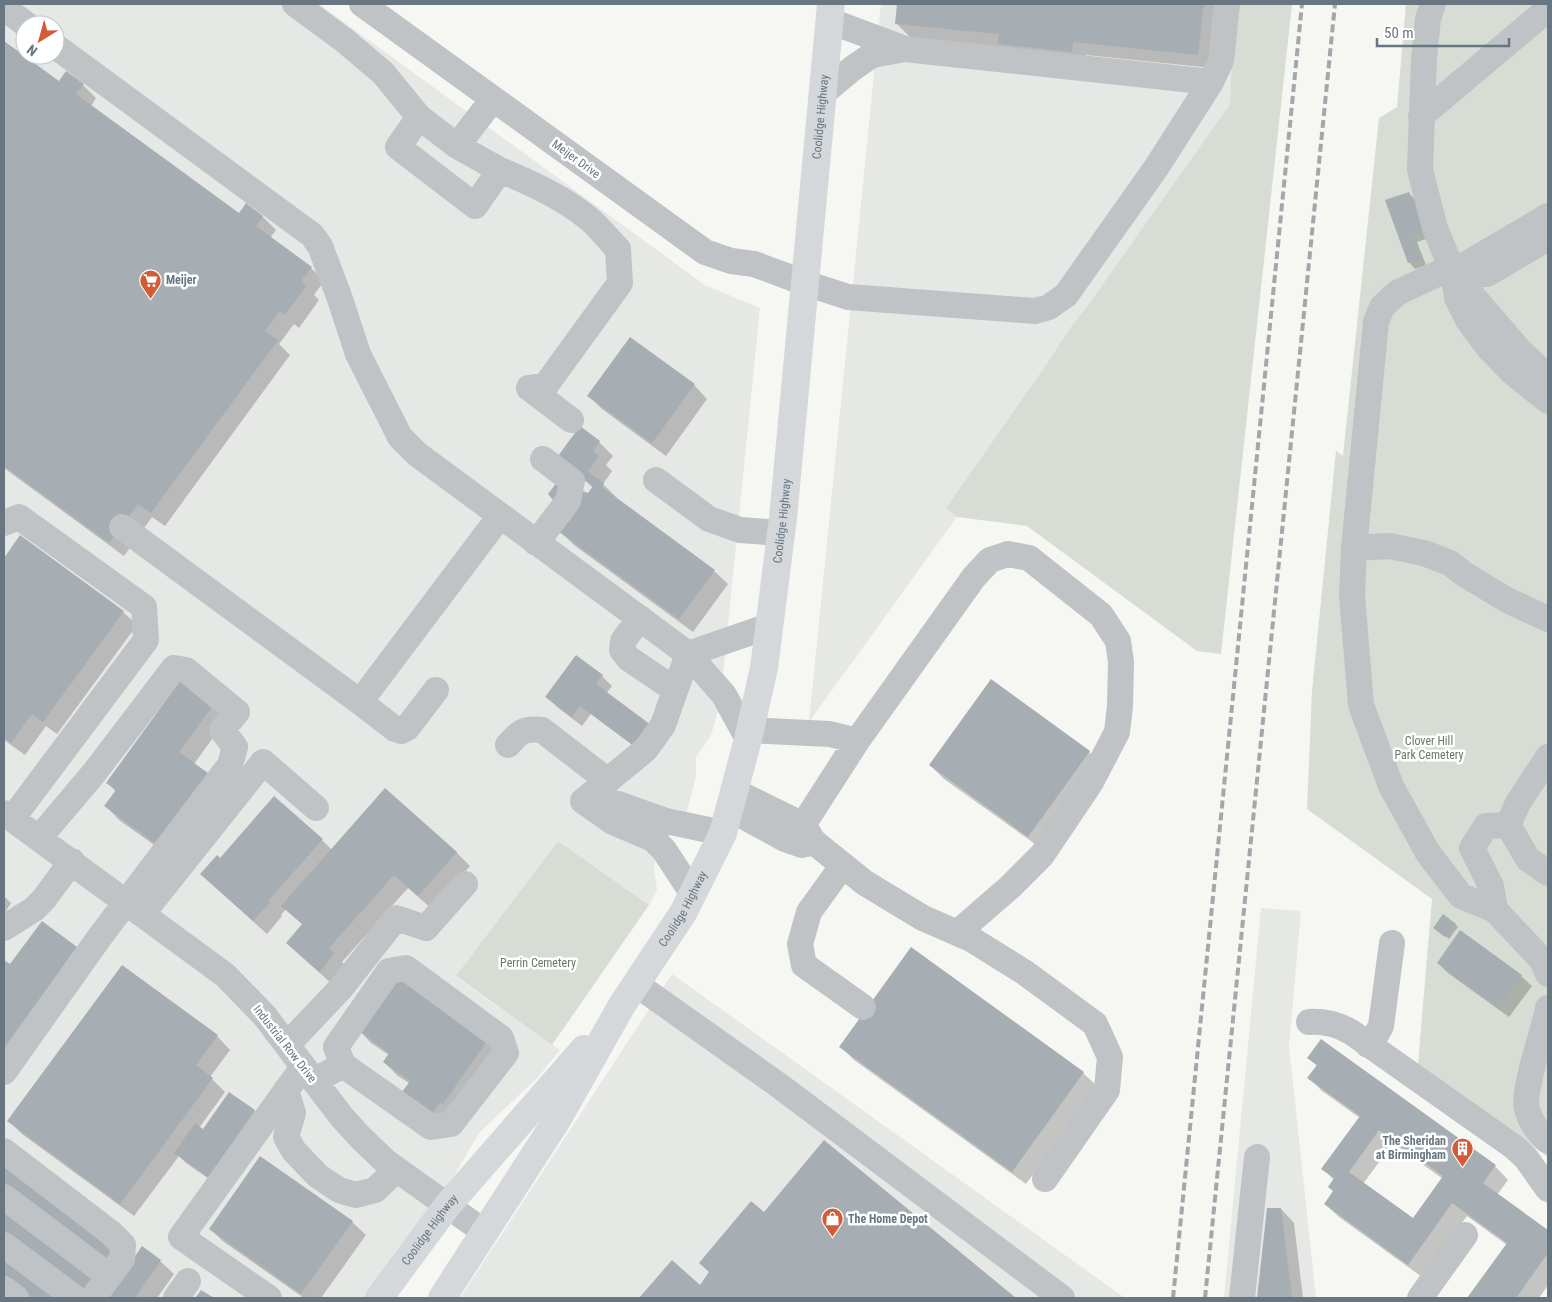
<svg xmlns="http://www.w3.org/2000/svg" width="1552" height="1302" font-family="'Roboto Condensed',sans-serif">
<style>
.built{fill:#e6e8e6;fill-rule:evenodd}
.green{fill:#d7dcd4}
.shadow{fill:#0003;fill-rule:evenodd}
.building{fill:#a7aeb3;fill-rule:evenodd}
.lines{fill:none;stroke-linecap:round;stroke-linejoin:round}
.minor{stroke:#bfc3c6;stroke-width:26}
.major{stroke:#d5d8db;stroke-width:28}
.rail{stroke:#a1a7ab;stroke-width:4;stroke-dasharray:8 4;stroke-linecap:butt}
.labels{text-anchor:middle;stroke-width:5;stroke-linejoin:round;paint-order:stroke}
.street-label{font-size:12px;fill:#687681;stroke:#fff}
.poi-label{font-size:12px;font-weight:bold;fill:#687681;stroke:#fff;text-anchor:start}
.park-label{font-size:12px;fill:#6a7966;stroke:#fff}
</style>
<rect width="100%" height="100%" fill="#f6f6f3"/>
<path class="built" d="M4,4H319L705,285L760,308L720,704L711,735L696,757V777L687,811L656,856L654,868L657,890L649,905L558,841L456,977L560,1050L538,1077L480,1132L419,1234L369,1298H4ZM25,25H55V55H25Z
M881,4H1238L1230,104L946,508L957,517L809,722Z
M1261,908L1301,911L1289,1046L1316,1298H1224Z
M672,974L1125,1298H460Z"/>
<path class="green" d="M1237,4H1292L1221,654L1197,651L1027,526L957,517L946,508L1046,365L1073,324L1084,311L1230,104L1232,59Z
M1406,4H1548V1157L1418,1064L1432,899L1307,809L1312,691L1336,451L1343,456L1379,118L1397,107Z
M558,841L649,905L552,1045L456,976Z"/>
<path class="shadow" d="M898,4H1218L1212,68L1086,55L1085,65L910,37L896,23Z
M4,42L59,83L83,85L96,98L91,106L239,215L246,205L263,217L276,230L270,238L311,268L324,281L314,295L319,300L299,328L294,324L279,344L290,355L165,526L152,517L124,556L4,468Z
M1409,193L1415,200L1429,238L1417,242L1426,265L1415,269L1409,262Z
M694,385L707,399L666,456L602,409L588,395Z
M580,428L599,442L613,456L606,465L612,471L603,484L617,498L616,499L714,571L728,584L693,632L574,545L561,532L593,488L576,472Z
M20,537L123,612L137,625L57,734L46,726L25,755L4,740V560Z
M602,676L612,686L582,726L557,707L547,697Z
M182,680L228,717L194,764L174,859L119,820L106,806L116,792L108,783Z
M1089,752L1103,765L1042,849L944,779L930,765Z
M322,840L332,850L456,852L470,866L432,909L408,888L342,962L348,968L333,985L287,943L303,925L286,909L281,915L282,916L267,934L201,874L220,859Z
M4,896L11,903L4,914Z
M1455,924L1458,927L1449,939L1438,930Z
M1460,932L1521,976L1532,986L1509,1017L1448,973L1438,963Z
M4,961L10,966L90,962L4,1058Z
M396,974L501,1052L446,1126L417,1105L409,1083L398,1076L384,1062L389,1055L371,1043L358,1029Z
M217,1036L230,1050L210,1077L225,1092L199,1128L203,1131L230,1094L255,1111L265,1121L219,1186L186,1163L179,1156L134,1216L22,1134L9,1121Z
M841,1047L1083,1073L1097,1086L1026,1184L854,1060Z
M1309,1058L1495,1166L1508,1180L1497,1195L1548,1231V1285L1539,1298H1469L1507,1245L1467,1216L1422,1277L1339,1217L1325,1204L1334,1192V1180L1323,1169L1360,1118L1322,1091L1309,1078L1317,1066ZM1393,1143L1443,1179L1414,1220L1363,1184Z
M824,1141L1014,1298H641L672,1262L700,1286L764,1214Z
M1268,1209H1281L1294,1223L1303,1298H1258Z
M352,1222L366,1235L321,1298H304L224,1242L210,1229Z
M142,1248L160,1261L174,1274L157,1298H107Z
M4,1258L58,1298H29L4,1279Z"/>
<path class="building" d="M897,4H1204L1198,55L1073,42L1072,52L998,44L999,34L895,24Z
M4,41L59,81L66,71L76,78L84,84L76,94L239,213L246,203L263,216L256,226L312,267L301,281L306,286L285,315L280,311L265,331L278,340L151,513L138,504L109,543L4,466Z
M1409,192L1423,231L1412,235L1420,259L1408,263L1385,200Z
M630,337L695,384L652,443L587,396Z
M580,426L600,441L593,451L599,456L588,472L604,483L602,487L715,570L679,619L559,532L569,519L548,494L558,481L588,493L593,486L575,473L558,456Z
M20,535L124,611L43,722L32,714L11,743L4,737V558Z
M576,655L603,675L596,684L651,725L635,747L580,706L572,717L545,697Z
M182,678L215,703L179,752L212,776L160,847L104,806L116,790L106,783Z
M991,679L1090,751L1028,837L929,765Z
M385,788L457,852L418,896L394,875L329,948L335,953L319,972L286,943L302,924L281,906Z
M274,796L323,839L268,901L270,902L253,921L200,874L217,855L220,858Z
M1443,914L1456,924L1445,937L1433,928Z
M42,921L77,947L4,1047V960L10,964Z
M1460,930L1522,975L1499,1008L1437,963Z
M911,947L1084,1072L1012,1172L839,1047Z
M122,965L218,1035L196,1065L213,1078L120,1204L7,1121Z
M396,973L489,1038L443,1104L440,1102L432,1113L402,1092L410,1081L383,1062L389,1053L356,1029Z
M1321,1039L1496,1165L1483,1183L1548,1230V1253L1516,1298H1467L1507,1243L1452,1203L1408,1265L1324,1204L1333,1191L1328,1187L1334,1178L1321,1169L1360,1116L1307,1078L1317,1065L1307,1058ZM1379,1130L1443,1176L1413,1218L1349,1172Z
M229,1092L255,1110L208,1177L174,1153L195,1123L203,1129Z
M824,1140L1016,1298H639L672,1260L700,1285L709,1272L699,1263L751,1201L764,1212Z
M260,1156L353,1221L301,1294L209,1229Z
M4,1166L115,1249L105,1263L4,1187Z
M4,1206L96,1275L82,1295L4,1237Z
M1267,1208H1281L1292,1298H1257Z
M142,1246L161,1260L135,1298H106Z
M4,1256L60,1298H32L4,1277Z
M201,1290L214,1298H195Z"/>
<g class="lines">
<path class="minor" d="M295,4L344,40L383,73L419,117L457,146L500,170L475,206L398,147L419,117
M362,4L705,252L731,261L754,264L805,283L848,297L1035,311L1049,307L1066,295L1156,168L1211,82L1221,61L1227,4
M1433,4L1428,19L1424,59L1420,170L1435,228L1453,272L1457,298L1468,320L1488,347L1512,372L1548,401
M4,8L27,25
M830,21L905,49L1211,82
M55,46L312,235L320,246L339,296L358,354L400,437L417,454L688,654L663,725L646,749L583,801
M823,93L853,68L872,55L905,49
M1421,116L1548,9
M457,146L493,99
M500,170C531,183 562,197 588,218C599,227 608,239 618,249L620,283L546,385L529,388
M1548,238L1487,274L1439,273L1397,293L1382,307L1376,322L1354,548L1389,546L1424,553L1450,563L1464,574L1507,600L1548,619
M1453,272L1548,216
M1458,279L1520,351L1548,377
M529,388L571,420
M656,480L709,519L740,530L781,533
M4,523L19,517L144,607L146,640L12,819
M122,527L360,702L500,516
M536,543L568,501L572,481L543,459
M1354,548L1352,596L1361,705L1391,786L1428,853L1461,896L1495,910
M640,618L623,641L622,650L628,658L675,690
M360,702L395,729L401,731L407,728L436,690
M749,730L830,734L857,741L803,825
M748,739L724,695L688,654L769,626
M857,741L974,577L990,560L1008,554L1029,558L1101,615L1118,641L1121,662L1120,706L1117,732L1091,782L1042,855L1010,887L957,933
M508,745C520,732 523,728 542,730L608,781
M1548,757L1518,803L1508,825L1486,826L1472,848L1491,886L1495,910L1542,960L1548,974
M583,801L613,822L653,839L664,850L693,894
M586,801L618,804L666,821L723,833
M730,809L785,839L802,845L814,842L803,825L734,791
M4,813L225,975L264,1015L341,1116L360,1137L385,1161L483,1231
M1508,825L1528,859L1548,873
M814,842L865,883L923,918L971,939L1024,972L1095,1024L1110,1057L1107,1090L1045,1179
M843,865L809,912L800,944L804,965L863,1007
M143,913L263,762L316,808
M4,928L34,909L44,899L72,861
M636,984L777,1084L1062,1298
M1548,1008C1544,1031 1522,1090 1527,1109C1530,1121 1539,1134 1548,1141
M1309,1022C1325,1021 1337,1024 1351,1032L1514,1147L1526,1158L1548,1189
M288,1044L341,988L396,918L426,928L465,884
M1368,1045L1376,1035L1381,1026L1392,943
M4,1072L99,938L230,765L235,747L222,730L237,712L186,670L174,668L94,773L39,838
M314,1081L343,1065L431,1127L451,1124L506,1053L501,1038L406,968L389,971L336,1047L343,1065
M286,1090L293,1113L286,1137L294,1151L318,1176L339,1190L356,1195L375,1190L396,1170
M4,1151L111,1233L123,1245L122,1259L93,1298
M4,1197L109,1276
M4,1245L75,1298
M4,1289L16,1298
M176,1298L188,1281
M269,1298L181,1237L303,1067
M1242,1298L1257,1157
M1420,1298L1465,1235"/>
<g class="major">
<path id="s1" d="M379,1298L447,1206L584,1049"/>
<path id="s2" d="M442,1298L557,1120L622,1005L683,913L723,833L748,739L764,668L783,518L831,4"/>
</g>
<path class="rail" d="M1173,1298L1302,4
M1205,1298L1335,4"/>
</g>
<defs>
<symbol id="supermarket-pin" viewBox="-11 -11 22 30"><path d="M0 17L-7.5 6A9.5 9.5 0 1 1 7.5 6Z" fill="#d35b36" stroke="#fff"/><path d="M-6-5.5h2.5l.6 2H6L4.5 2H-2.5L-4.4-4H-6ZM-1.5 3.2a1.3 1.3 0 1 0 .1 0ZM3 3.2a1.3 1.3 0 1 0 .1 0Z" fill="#fff"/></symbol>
<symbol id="building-pin" viewBox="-11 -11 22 30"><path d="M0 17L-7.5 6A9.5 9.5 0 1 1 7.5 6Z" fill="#d35b36" stroke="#fff"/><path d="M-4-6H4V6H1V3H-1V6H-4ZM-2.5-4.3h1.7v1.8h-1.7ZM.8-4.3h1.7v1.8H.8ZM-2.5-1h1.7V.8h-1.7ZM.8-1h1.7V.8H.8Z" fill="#fff"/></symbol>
<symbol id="shop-pin" viewBox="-11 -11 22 30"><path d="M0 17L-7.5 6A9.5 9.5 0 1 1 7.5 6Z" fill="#d35b36" stroke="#fff"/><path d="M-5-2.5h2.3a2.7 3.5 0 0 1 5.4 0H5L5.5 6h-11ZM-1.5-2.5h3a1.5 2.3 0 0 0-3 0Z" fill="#fff"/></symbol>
</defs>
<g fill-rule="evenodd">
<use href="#supermarket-pin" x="138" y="268" width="25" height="34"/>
<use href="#building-pin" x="1450" y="1136" width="25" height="34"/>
<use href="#shop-pin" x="820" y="1206" width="25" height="34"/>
</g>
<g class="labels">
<g class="street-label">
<text dy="4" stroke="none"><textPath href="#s2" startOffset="1268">Coolidge Highway</textPath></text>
<text transform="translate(576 159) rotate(36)" y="4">Meijer Drive</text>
<text dy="4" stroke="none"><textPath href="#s2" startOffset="862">Coolidge Highway</textPath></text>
<text dy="4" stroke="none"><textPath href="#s2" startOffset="458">Coolidge Highway</textPath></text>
<text transform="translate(285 1044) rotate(52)" y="4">Industrial Row Drive</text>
<text dy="4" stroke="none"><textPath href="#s1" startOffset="85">Coolidge Highway</textPath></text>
</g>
<g class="poi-label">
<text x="166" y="284">Meijer</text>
<text x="1446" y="1145" text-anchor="end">The Sheridan<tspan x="1446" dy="14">at Birmingham</tspan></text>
<text x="848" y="1223">The Home Depot</text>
</g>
<g class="park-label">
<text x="1429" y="745">Clover Hill<tspan x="1429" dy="14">Park Cemetery</tspan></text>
<text x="538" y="967">Perrin Cemetery</text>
</g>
</g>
<rect width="1552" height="1302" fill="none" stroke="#687681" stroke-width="10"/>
<g transform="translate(40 40) rotate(217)"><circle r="24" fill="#ffffff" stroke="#c3c8cd"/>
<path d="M0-4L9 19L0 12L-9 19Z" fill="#d35b36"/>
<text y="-8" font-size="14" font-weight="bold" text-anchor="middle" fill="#687681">N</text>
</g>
<path d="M1377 38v8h132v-8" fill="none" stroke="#687681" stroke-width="2.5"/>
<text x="1384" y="38" font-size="15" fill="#687681" stroke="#ffffff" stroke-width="4" paint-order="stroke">50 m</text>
</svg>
